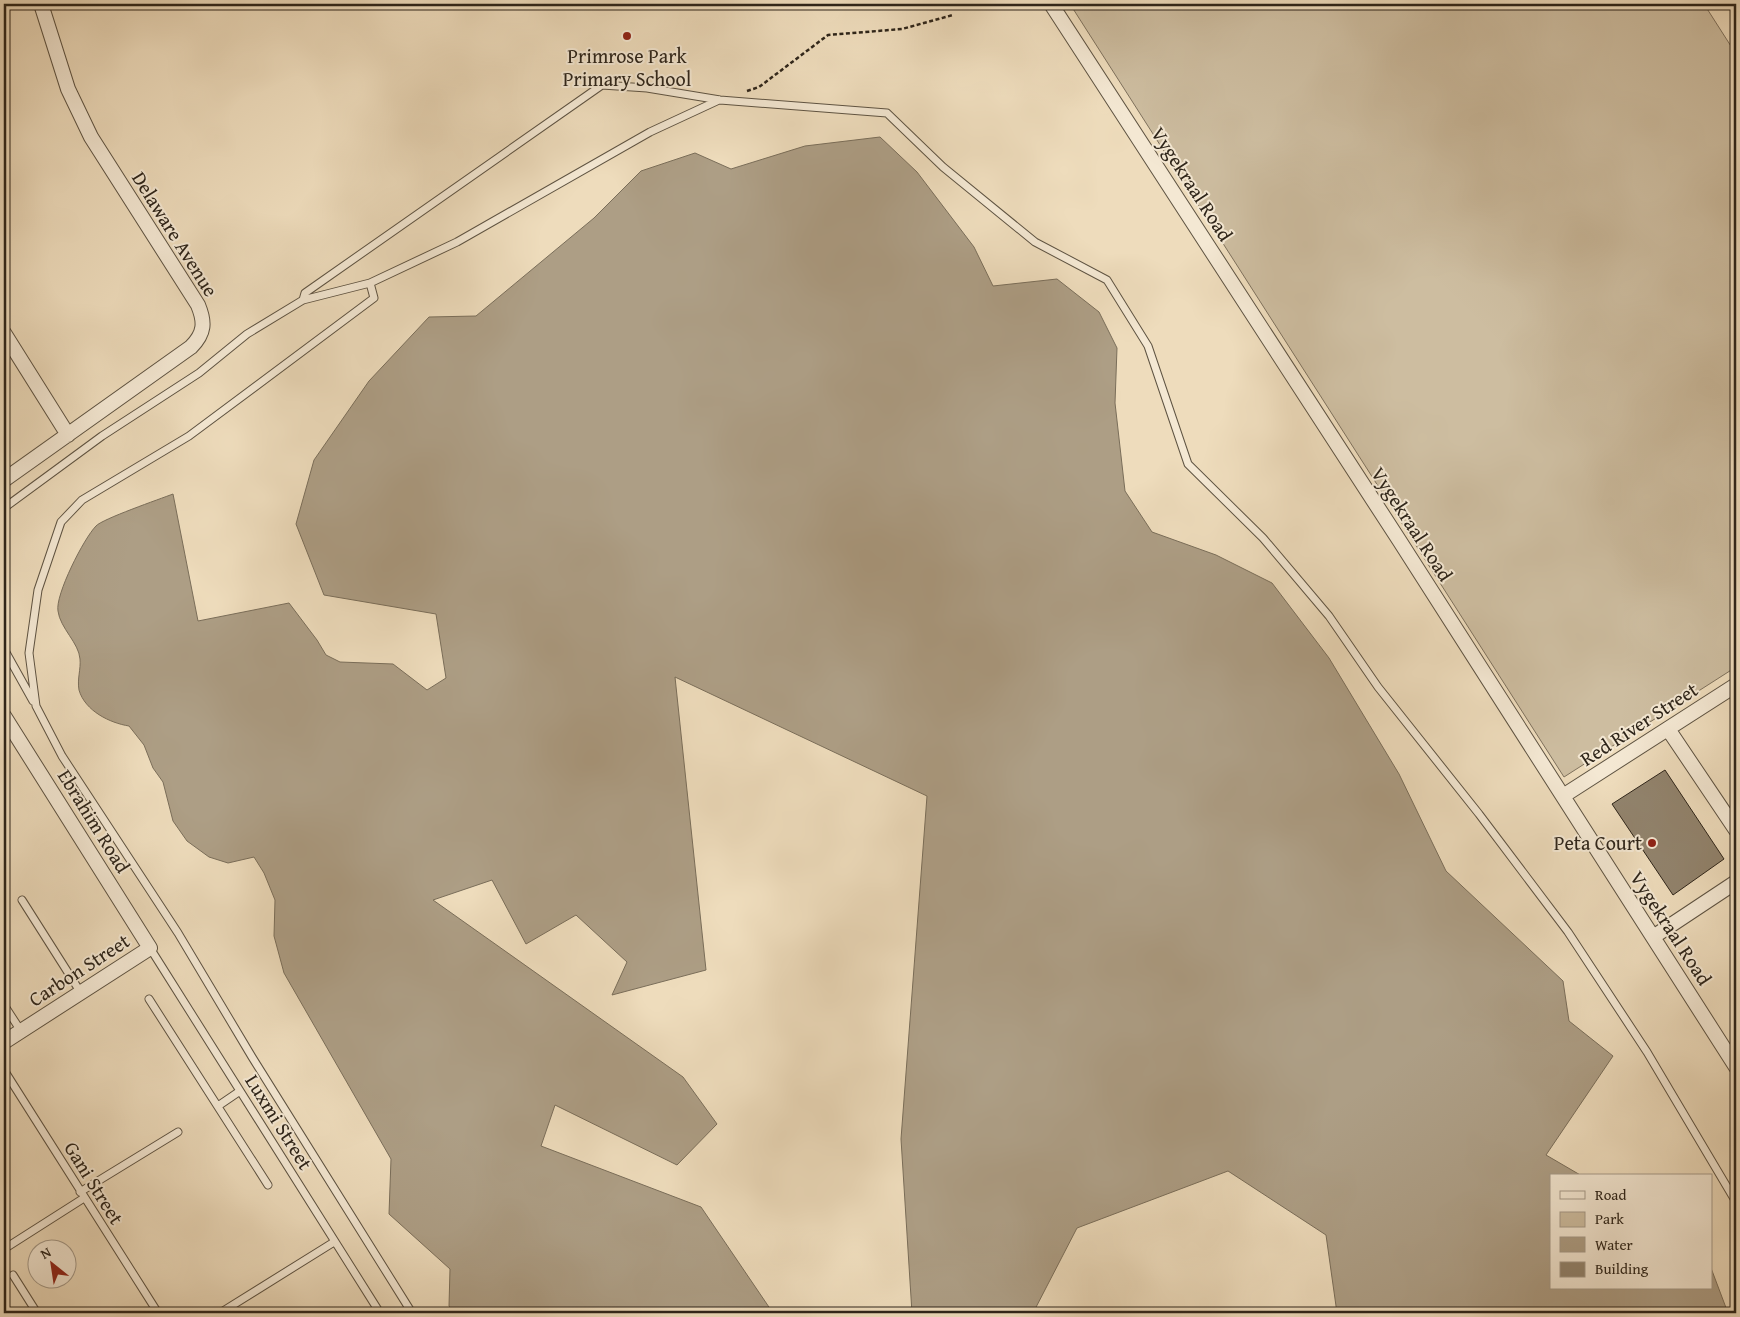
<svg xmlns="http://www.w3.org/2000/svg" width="1740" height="1317" font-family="'Gentium Book Plus',serif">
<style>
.green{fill:#cdbda0;stroke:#7e715d}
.water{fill:#ad9e85;stroke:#7a6e5a}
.building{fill:#92846e;stroke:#2e251a}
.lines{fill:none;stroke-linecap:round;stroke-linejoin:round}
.service-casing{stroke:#5e5342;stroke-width:9}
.minor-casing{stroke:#5e5342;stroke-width:16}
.path{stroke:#2e251a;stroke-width:2.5;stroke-dasharray:4 2.5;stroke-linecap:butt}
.service{stroke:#f4e8d3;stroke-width:7}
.minor{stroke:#f4e8d3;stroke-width:14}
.poi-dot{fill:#8f2418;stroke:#f4e8d3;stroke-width:2}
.labels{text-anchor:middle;stroke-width:4;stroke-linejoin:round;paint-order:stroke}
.poi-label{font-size:20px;fill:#2e251a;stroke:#f4e8d3}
.street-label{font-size:20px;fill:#2e251a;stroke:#f4e8d3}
</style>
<rect width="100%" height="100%" fill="#eedcbc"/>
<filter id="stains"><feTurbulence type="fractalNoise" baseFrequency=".004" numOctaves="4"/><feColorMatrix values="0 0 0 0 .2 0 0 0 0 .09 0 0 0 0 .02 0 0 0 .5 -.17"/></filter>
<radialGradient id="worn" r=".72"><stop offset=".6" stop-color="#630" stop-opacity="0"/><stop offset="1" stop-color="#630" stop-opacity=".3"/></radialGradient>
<path class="green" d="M1070,4H1704L1736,54V667L1564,777Z"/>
<path class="water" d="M880,137L917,172L974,247L993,286L1057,279L1099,312L1117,348L1115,403L1125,491L1152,532L1216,555L1272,583L1329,658L1399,774L1446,871L1563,981L1569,1021L1613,1056L1546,1155L1582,1176H1551V1288H1711V1268L1728,1313H1337L1326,1235L1228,1171L1077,1228L1033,1313H912L901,1139L927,796L675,677L706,970L612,995L627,962L576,915L526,944L492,880L433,900L683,1077L717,1124L677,1165L555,1105L541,1146L701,1207L773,1313H454L449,1306L450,1269L389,1214L391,1159L284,973L274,936L275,900L264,873L254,857L228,863L209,857L187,841L173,821L163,782L153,768L144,745L129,726C110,723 85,711 79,690C77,679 81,669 80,659C79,643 60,628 58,611C55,595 84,538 96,526C102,519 160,499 173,494L198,621L289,603L317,640L326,655L340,662L393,664L427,690L446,678L436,614L324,595L296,524L314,460L369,381L429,317L476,316L594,218L641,171L695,153L731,169L805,146Z"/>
<path class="building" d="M1665,770L1724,859L1673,895L1612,804Z"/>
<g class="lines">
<defs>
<path id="service" d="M303,300L305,293L602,85L647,88L720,100L887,113L943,167L1035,242L1107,280L1148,346L1188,464L1263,538L1329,616L1378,687L1479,814L1568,932L1647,1052L1736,1202
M4,508L102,436L199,373L247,334L303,300L370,283
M4,649L33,701
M22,900L81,993
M150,948L380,1313
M149,999L268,1185
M4,1005L21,1031
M4,1070L158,1313
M218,1106L240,1091
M80,1192L178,1132
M4,1249L84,1198
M13,1275L37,1313
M220,1313L334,1242
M412,1313L252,1057L178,933L62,756L36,706L29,653L38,590L61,522L82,500L189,436L374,298L370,283L457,242L650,132L719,100"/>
<path id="minor" d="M1051,4L1399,540L1736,1067
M4,333L68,435
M4,480L191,347C205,333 205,322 198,305L91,137L68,89L41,4
M4,716L150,948L4,1042
M1668,729L1736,830
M1563,796L1736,685
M1653,937L1736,882"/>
</defs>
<use href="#service" class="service-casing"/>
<use href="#minor" class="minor-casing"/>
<path class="path" d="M747,91L759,87L828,35L902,29L953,15"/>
<use href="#service" class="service"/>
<use href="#minor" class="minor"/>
</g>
<g class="poi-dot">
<circle cx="627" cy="36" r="5"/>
<circle cx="1652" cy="843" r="5"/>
</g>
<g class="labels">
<g class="poi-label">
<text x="627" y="63">Primrose Park<tspan x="627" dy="23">Primary School</tspan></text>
<text x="1642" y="850" text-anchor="end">Peta Court</text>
</g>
<g class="street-label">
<text transform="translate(1192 184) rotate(57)" y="7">Vygekraal Road</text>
<text transform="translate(175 234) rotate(58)" y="7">Delaware Avenue</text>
<text transform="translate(1412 524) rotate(57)" y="7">Vygekraal Road</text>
<text transform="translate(1639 724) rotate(-33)" y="7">Red River Street</text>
<text transform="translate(94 821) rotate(58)" y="7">Ebrahim Road</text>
<text transform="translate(1671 928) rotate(57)" y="7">Vygekraal Road</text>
<text transform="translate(79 970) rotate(-33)" y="7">Carbon Street</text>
<text transform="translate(279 1122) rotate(58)" y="7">Luxmi Street</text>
<text transform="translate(94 1183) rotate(58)" y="7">Gani Street</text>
</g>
</g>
<rect width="1740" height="1317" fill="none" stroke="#eedcbc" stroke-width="20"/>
<rect x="5" y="5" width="1730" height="1307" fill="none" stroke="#2e251a" stroke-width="2.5"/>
<rect x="10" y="10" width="1720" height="1297" fill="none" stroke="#2e251a"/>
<rect x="1550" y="1174" width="162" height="115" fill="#f4e8d3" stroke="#a59a89"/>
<rect x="1560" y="1191" width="25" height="8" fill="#f4e8d3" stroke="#a59a89"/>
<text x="1595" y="1200" font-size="15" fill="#2e251a">Road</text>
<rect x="1560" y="1212" width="25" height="15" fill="#cdbda0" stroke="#a59a89"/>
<text x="1595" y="1224" font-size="15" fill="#2e251a">Park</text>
<rect x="1560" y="1237" width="25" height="15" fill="#ad9e85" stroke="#a59a89"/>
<text x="1595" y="1250" font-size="15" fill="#2e251a">Water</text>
<rect x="1560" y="1262" width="25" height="15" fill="#92846e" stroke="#a59a89"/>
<text x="1595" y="1274" font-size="15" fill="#2e251a">Building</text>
<g transform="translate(52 1264) rotate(330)"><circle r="24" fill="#f4e8d3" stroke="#a59a89"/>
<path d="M0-4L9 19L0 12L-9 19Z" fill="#8f2418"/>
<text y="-8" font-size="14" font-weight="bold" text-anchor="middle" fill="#2e251a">N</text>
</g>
<rect width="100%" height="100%" filter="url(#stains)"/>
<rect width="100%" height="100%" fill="url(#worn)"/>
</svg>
